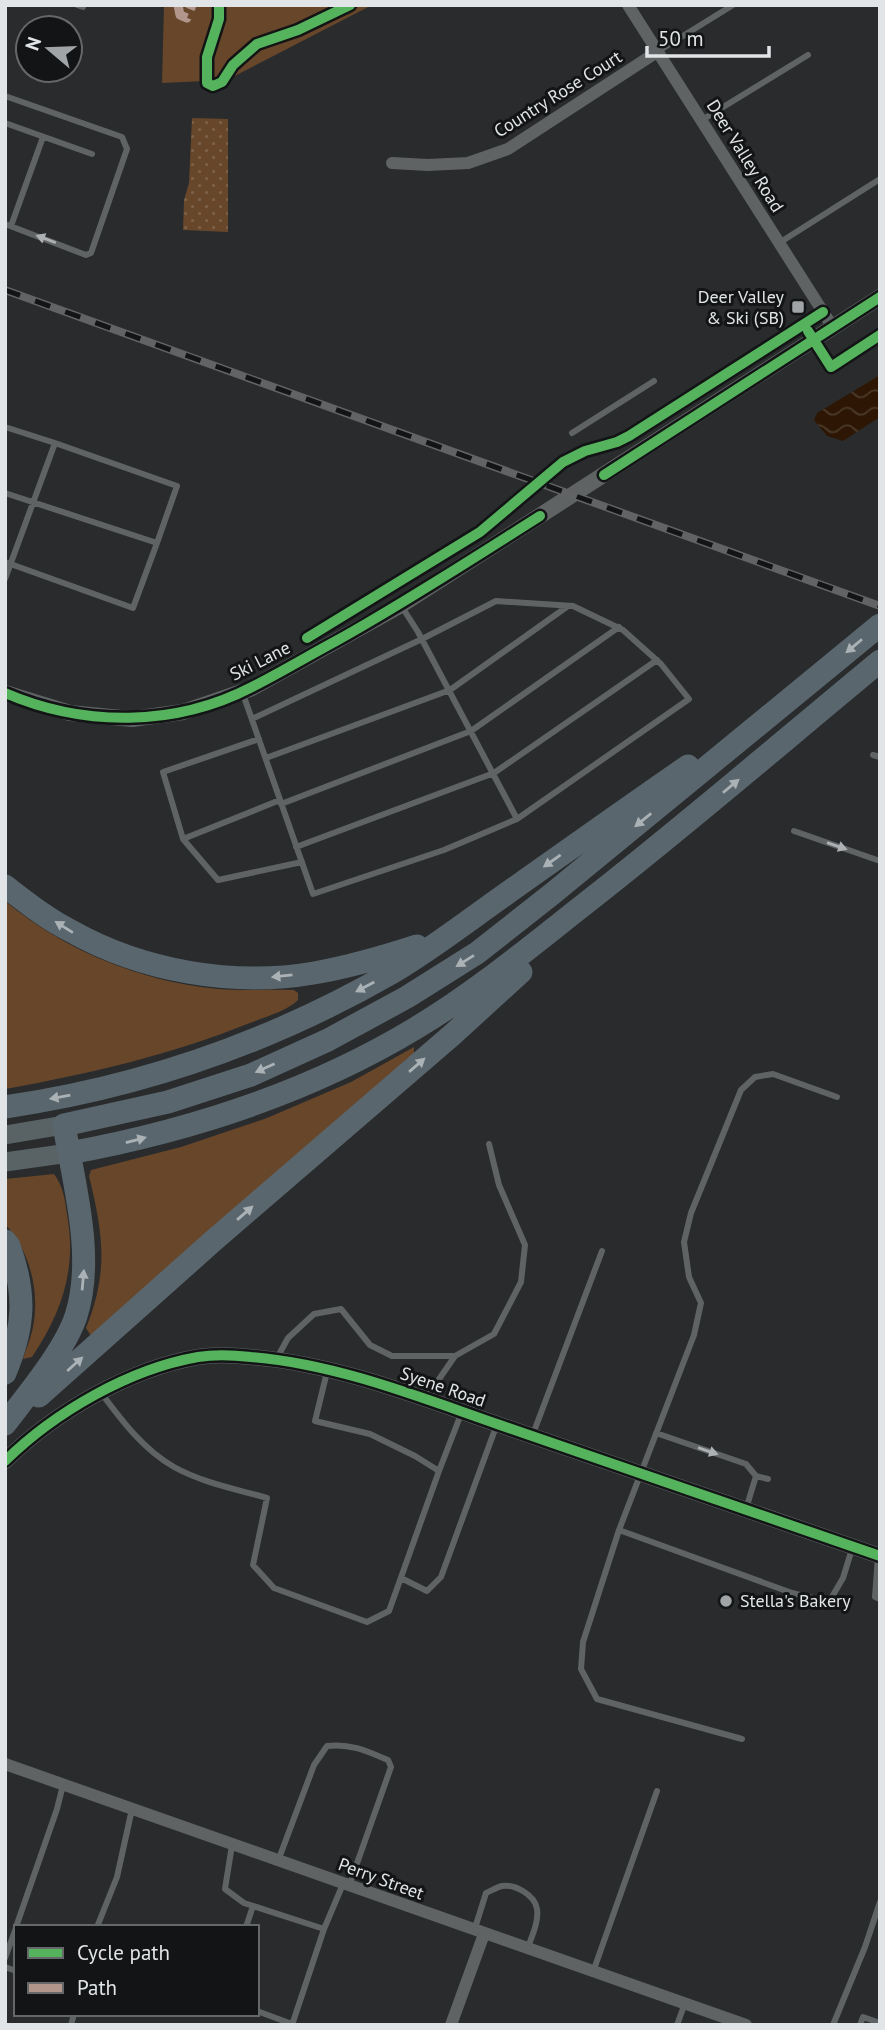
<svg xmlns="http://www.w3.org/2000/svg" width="885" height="2030" font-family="'PT Sans',sans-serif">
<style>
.green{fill:#67462a}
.garden{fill:url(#garden-dots)}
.water{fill:url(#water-waves)}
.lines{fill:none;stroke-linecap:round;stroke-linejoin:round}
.service{stroke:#606364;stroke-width:6}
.minor{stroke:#606364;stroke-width:12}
.tertiary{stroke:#606364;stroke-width:16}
.primary{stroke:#596265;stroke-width:19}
.motorway{stroke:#59666d;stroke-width:23}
.rail-casing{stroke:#626364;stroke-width:8}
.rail{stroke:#121415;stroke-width:5;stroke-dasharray:16;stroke-linecap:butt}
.quiet{stroke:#b2968c;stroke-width:9;stroke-dasharray:18 9;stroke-linecap:butt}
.cycleway-casing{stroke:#121415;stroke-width:15}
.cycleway{stroke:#56b35d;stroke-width:10}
.oneway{fill:#aeb1b3}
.oneway2{fill:#abb2b6}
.poi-dot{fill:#a1a4a6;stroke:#121415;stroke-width:2.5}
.labels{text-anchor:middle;stroke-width:6;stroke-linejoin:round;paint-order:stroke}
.street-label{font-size:18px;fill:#e2e5e7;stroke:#121415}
.poi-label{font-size:18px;fill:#e2e5e7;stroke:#121415;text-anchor:end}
</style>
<defs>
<pattern id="garden-dots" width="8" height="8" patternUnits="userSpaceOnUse" patternTransform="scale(1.75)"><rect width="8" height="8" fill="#67462a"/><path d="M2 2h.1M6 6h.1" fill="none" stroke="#7c6149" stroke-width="1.8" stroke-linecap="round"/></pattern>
<pattern id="water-waves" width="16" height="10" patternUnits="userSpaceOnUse" patternTransform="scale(1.75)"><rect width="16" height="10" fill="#2d1704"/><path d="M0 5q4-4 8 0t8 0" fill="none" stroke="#4b3929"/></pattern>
</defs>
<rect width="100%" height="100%" fill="#292b2d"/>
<path class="green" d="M164,5H372L227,80L162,83Z
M5,901C66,951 139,981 218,989C243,991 268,989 294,990L298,993V1000C287,1011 265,1017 250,1023C170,1055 89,1074 5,1089Z
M414,1047V1055L91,1336L86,1328C109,1271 103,1234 89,1176L91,1170L181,1147L267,1118L351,1082Z
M54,1174C63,1186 65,1199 67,1214C77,1269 62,1312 32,1357L23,1359C26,1349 31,1338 33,1327C40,1291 30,1251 5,1224V1179Z"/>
<path class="garden" d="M192,118L228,119V232L183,230L184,200L189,183Z"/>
<path class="water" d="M880,375V417L843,441L827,436L814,420L817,413Z"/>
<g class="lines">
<path class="service" d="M77,5L83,7
M657,52L733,5
M5,96L122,137L127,149L91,253L86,255L5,224
M702,120L808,55
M5,123L92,154
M11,226L43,137
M779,243L880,179
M5,427L55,443L5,579
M572,433L654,381
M55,443L177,486L157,543
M5,493L157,543L133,608L5,562
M243,694L313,894L444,850L517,819L418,632L402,607
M252,719L422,639L496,601L573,606L623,630L661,664L689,699L517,819
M259,739L163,772L183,839L218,880L302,862
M873,755L880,757
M266,758L450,690L568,606
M281,804L471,731L619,627
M794,831L880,861
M183,839L280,800
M296,847L494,773L657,660
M837,1097L773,1074L755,1077L741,1090L691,1213L684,1242L689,1277L701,1303L694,1335L619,1530L792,1593L829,1602L843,1578L852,1549
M277,1358L288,1338L314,1314L341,1309L370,1345L392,1356H455
M327,1372L315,1421L370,1434L415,1456L439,1471L461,1414
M102,1394C122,1421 144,1450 174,1467C203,1483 236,1489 267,1498L253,1565L274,1588L367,1622L389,1611L439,1471
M426,1398L455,1356L494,1334L521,1282L525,1245L499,1185L489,1144
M656,1433L746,1464L756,1476
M533,1434L602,1251
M746,1509L756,1476L768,1479
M619,1530L583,1642L581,1669L597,1699L742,1739
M878,1556L875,1597L880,1599
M401,1578L427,1591L441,1577L497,1424
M232,1845L225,1889L244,1903L324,1929L343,1884
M278,1861L314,1765L327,1746C350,1743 367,1751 388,1760L391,1767L349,1886
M16,1927L57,1809L63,1785
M97,1927L117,1877L132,1809
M246,1927L253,1906
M475,1928L486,1893C491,1891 497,1887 502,1886C515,1884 535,1895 537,1909C539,1921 532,1936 528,1947
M5,1958L16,1928
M5,1967L16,1971
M593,1972L657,1791
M257,2011L292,2024
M71,2025L74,2014
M292,2025L324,1929
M677,2025L685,2003
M833,2025L865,1947L880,1902
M860,2025L863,2017L880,2023"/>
<path class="minor" d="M628,5L832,326
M392,163L428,165L468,163L508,149L657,52
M5,1764L746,2025
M451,2025L484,1934"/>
<path class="tertiary" d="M5,693L70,713L132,719L183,712L250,689L401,605L880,297
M5,1461C55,1412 129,1369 198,1357C215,1354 234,1355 251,1357C337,1364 419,1397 500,1425C627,1468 753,1513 880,1556"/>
<path class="primary" d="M5,1135L64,1125
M5,1162L69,1153"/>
<path class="motorway" d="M5,886C26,902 47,919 71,931C142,971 233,987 314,973C349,967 383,957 417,946
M5,1107C142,1087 273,1041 393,972C432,949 469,920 506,894C567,851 627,808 688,766
M69,1153C189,1131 310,1092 416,1028C476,992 530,947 586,903C686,825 782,742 880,661
M5,1241L9,1246C26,1293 25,1326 5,1373
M39,1396L213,1241L452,1035L521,972
M5,1424C27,1395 65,1350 76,1316C95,1257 74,1185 64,1125L168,1102L251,1075L328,1040L407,997L477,953L552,894L880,625"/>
<defs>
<path id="rail" d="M5,290L880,606"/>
</defs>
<use href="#rail" class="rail-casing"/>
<use href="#rail" class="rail"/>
<path class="quiet" d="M178,5L180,15L187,18L192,5"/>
<defs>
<path id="cycleway" d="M219,5V19L207,57V83L213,86L222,82L233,65L257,44L298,30L350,5
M808,331L831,367L880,335
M604,475L880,297
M307,638L480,532L563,462L585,451L617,442L629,436L823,312
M5,693C84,727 175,727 252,687C280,673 308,656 336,641C406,602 472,559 540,516
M5,1461C55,1412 129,1369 198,1357C215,1354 234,1355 251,1357C337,1364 419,1397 500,1425C627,1468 753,1513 880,1556"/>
</defs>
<use href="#cycleway" class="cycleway-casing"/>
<use href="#cycleway" class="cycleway"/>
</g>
<defs><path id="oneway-solid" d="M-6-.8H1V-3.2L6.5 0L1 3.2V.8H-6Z" transform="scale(1.75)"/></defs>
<g class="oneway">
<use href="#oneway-solid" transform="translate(46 239) rotate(-159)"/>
<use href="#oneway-solid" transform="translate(837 846) rotate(19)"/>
<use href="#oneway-solid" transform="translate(708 1451) rotate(19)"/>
</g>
<g class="oneway2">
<use href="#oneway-solid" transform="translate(854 646) rotate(140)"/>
<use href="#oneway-solid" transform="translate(731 786) rotate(-40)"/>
<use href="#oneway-solid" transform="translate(643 820) rotate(141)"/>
<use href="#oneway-solid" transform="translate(552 861) rotate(145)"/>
<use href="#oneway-solid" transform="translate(64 927) rotate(-148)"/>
<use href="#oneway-solid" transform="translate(465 961) rotate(148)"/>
<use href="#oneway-solid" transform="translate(282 976) rotate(174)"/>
<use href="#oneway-solid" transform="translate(365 987) rotate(152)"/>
<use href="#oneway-solid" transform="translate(417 1065) rotate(-41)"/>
<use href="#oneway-solid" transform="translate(265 1068) rotate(156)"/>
<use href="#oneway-solid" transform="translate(60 1097) rotate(170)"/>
<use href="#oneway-solid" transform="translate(136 1140) rotate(-15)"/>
<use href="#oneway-solid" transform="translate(245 1213) rotate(-41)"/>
<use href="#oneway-solid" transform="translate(83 1280) rotate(-85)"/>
<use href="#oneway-solid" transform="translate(75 1364) rotate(-42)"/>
</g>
<g class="poi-dot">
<rect x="791" y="300" width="14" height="14" rx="3.5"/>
<circle cx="726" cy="1601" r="7"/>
</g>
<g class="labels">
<g class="street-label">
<text transform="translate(558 94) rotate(-32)" y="6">Country Rose Court</text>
<text transform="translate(745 156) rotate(58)" y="6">Deer Valley Road</text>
<text transform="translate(260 661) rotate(-27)" y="6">Ski Lane</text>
<text transform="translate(443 1387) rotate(19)" y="6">Syene Road</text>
<text transform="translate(381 1879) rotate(20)" y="6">Perry Street</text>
</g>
<g class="poi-label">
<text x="784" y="303">Deer Valley<tspan x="784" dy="21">&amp; Ski (SB)</tspan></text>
<text x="740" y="1607" text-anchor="start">Stella's Bakery</text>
</g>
</g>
<rect width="885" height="2030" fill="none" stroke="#e2e5e7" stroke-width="14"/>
<rect x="14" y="1925" width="245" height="91" fill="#121415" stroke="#656869" stroke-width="2"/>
<rect x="28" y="1948" width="35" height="10" fill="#56b35d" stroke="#656869" stroke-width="2"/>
<text x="77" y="1960" font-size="21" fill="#e2e5e7">Cycle path</text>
<rect x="28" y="1983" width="35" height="10" fill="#b2968c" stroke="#656869" stroke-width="2"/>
<text x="77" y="1995" font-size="21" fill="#e2e5e7">Path</text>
<g transform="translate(49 49) rotate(289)"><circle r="33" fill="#121415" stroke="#656869" stroke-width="2"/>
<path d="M0-5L12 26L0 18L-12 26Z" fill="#a1a4a6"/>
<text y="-10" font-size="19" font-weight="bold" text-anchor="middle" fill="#e2e5e7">N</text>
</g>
<path d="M647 46v10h122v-10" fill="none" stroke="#e2e5e7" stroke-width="3.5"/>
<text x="658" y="46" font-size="21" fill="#e2e5e7" stroke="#121415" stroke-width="5" paint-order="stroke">50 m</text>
</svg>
